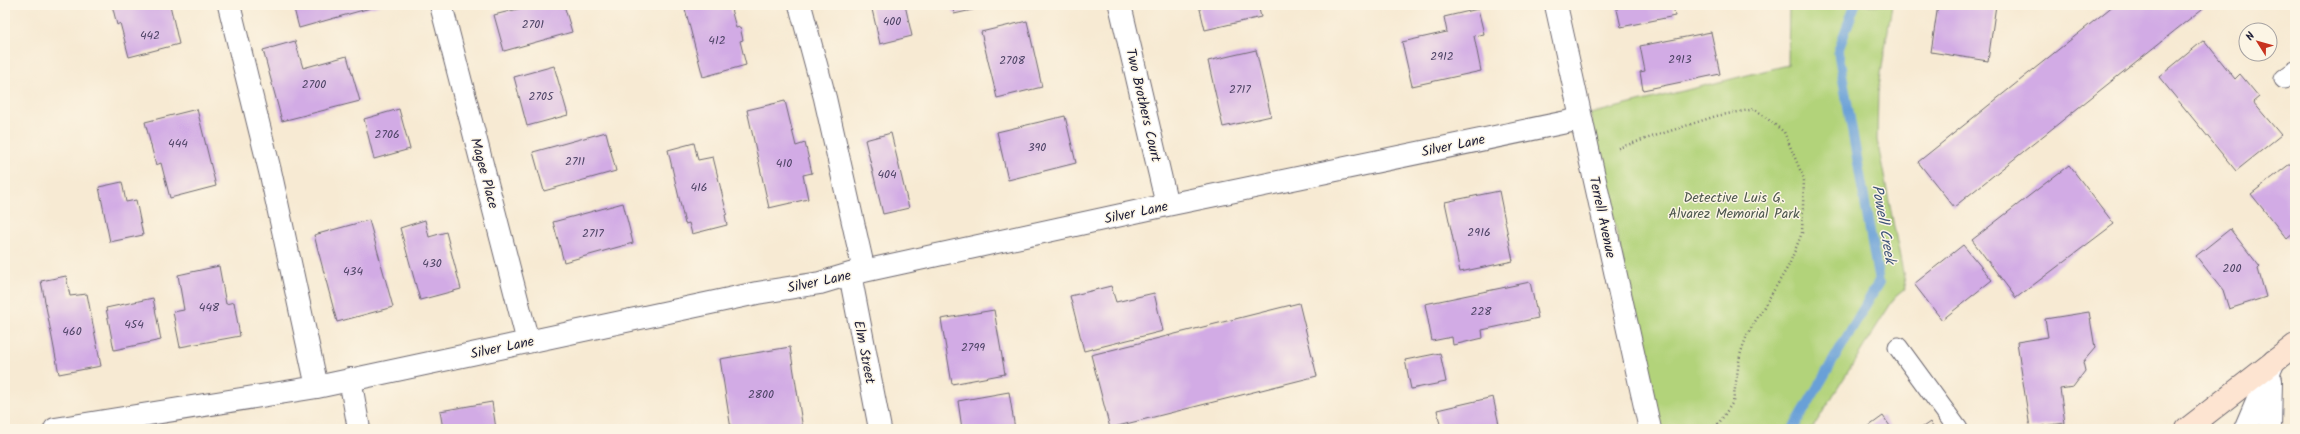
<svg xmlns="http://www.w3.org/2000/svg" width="2300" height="434" font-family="Kalam,sans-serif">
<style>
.green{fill:#b2d37a;stroke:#6a7a5a}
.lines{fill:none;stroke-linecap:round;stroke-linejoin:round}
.stream{stroke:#69a0d7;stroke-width:10}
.building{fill:#d2abe5}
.service-casing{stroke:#6d6870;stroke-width:21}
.minor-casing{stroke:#6d6870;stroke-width:24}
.secondary-casing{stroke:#6d6870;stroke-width:24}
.path{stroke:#6d6870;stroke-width:2.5;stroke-dasharray:1 3;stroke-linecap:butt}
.service{stroke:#fff;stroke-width:19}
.minor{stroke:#fff;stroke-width:22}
.secondary{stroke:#fde4d1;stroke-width:22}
.labels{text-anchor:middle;stroke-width:3;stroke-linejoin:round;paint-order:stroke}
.number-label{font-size:12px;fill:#4e4466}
.street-label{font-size:14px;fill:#22223b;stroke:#fcf5e5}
.park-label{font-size:14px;fill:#4d574e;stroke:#fcf5e5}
.water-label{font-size:15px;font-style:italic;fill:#3e5479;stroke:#fcf5e5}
</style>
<rect width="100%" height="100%" fill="#fcf5e5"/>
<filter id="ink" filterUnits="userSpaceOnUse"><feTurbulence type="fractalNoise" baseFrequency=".025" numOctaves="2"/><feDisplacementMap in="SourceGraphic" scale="8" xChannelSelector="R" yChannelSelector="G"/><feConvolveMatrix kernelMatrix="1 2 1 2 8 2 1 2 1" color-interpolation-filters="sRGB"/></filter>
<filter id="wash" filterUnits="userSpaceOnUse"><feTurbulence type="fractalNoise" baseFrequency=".012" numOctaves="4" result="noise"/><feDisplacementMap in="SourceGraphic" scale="16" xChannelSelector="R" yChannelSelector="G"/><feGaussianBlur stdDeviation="0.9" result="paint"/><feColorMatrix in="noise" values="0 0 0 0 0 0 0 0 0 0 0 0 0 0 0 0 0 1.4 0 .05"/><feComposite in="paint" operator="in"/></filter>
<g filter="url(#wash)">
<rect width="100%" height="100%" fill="#f7ead3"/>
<path class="green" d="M1789,5H1892L1878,92L1877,140L1906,288L1895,297L1812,429H1661L1590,114L1788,65Z"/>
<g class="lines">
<path class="stream" d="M1793,429L1879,282L1838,51L1855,5"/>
</g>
<g id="blocks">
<path class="building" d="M112,5H170L179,44L129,57L120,23L117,25Z
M293,5H381L299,28Z
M521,5H564L572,32L504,51L494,15L522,8Z
M684,5H730L736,28L740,27L743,40L740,41L746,65L703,77Z
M871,5H905L912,36L880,44Z
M952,5H989L990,6L954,14Z
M1199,5H1258L1261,17L1205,30Z
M1616,5H1673L1675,16L1621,27Z
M1938,5H1996L1988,61L1931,52Z
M2114,5H2207L1954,207L1918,162Z
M1478,9L1484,34L1474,36L1481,71L1412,86L1402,42L1447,32L1444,17Z
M1027,21L1042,87L997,98L981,32Z
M1711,32L1720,74L1643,90L1640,72L1645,71L1640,46Z
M2204,40L2235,79L2240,74L2259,97L2253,102L2281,135L2236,171L2159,77Z
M295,41L303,68L347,56L360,101L282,121L263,50Z
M1256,50L1271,116L1223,127L1208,61Z
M554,66L568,115L527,126L514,77Z
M785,101L796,146L805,143L812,173L803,175L808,199L769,208L747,110Z
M197,109L216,186L170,198L161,163L156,165L145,122Z
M399,109L410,149L374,159L364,119Z
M1065,116L1076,163L1008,180L997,132Z
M606,132L616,171L544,191L533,152Z
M891,133L909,208L883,214L865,140Z
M694,143L698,160L713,157L727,214L725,215L727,225L692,234L689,223L685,224L668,150Z
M2295,160V232L2287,239L2251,194Z
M2069,165L2114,224L2016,298L1972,240Z
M122,182L126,202L136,200L143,235L110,242L99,187Z
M1499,191L1513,261L1460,272L1445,202Z
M623,203L633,243L564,262L553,222Z
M369,220L393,307L337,322L314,235Z
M425,220L429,237L446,232L461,289L420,300L400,228Z
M2230,229L2260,267L2258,269L2266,297L2229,309L2223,290L2196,256Z
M1963,245L1992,280L1942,320L1914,284Z
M219,266L226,304L234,302L240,336L180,347L173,312L184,310L178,275Z
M66,276L70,296L87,294L101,366L59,374L41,281Z
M1530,282L1538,318L1482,330L1483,338L1453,345L1452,337L1432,341L1425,304Z
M1111,286L1116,302L1154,293L1163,331L1084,351L1070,296Z
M153,298L161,340L114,350L106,308Z
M1299,303L1317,376L1110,428L1091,355Z
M994,310L1005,374L952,384L941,319Z
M2089,312L2095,348L2083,362L2085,371L2073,387L2060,389L2065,423L2030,428L2017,342L2048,337L2045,319Z
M790,347L803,429H731L720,359Z
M1440,353L1446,382L1411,389L1405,360Z
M1009,392L1015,429H962L958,401Z
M1493,397L1500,429H1441L1437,410Z
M492,402L496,429H443L440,411Z
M1883,416L1892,429H1865Z
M1930,422L1934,429H1920Z"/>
</g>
</g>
<g filter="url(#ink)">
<use href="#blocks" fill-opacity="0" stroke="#6d6870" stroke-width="1"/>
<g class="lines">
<defs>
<path id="service" d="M2284,79L2295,71
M1898,347L1958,429"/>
<path id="minor" d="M229,5L271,175L317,387
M441,5L528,342
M800,5L825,98L864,271
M1120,5L1167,205
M1556,5L1650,429
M850,274L880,429
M350,379L359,429
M55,429L317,387L757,293L820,283L850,274L1167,205L1581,119
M2245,429L2274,361
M2270,429L2271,380"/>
<path id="secondary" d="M2187,429L2295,345"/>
</defs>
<use href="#service" class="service-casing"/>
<use href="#minor" class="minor-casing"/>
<use href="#secondary" class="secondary-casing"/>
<path class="path" d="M1618,148L1716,116L1755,109L1784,132L1804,179L1802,233L1789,265L1747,335L1740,355L1733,402L1719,423L1709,429"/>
<use href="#service" class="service"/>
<use href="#minor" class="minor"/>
<use href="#secondary" class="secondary"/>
</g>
</g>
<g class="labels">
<g class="number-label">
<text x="892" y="25">400</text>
<text x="533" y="28">2701</text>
<text x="150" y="39">442</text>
<text x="717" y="44">412</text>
<text x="1442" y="60">2912</text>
<text x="1680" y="63">2913</text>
<text x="1012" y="64">2708</text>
<text x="314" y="88">2700</text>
<text x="1240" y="93">2717</text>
<text x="541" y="100">2705</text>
<text x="387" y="138">2706</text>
<text x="178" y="147">444</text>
<text x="1037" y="151">390</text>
<text x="575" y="165">2711</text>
<text x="784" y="167">410</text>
<text x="887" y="178">404</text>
<text x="699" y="191">416</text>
<text x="1479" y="236">2916</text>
<text x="593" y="237">2717</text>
<text x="432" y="267">430</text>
<text x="2232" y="272">200</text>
<text x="353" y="275">434</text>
<text x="209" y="311">448</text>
<text x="1481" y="315">228</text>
<text x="134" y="328">454</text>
<text x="72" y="335">460</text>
<text x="973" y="351">2799</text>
<text x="761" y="398">2800</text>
</g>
<g class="street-label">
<text transform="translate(1144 105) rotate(77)" y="5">Two Brothers Court</text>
<text transform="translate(1453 145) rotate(-12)" y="5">Silver Lane</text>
<text transform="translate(485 173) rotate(75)" y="5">Magee Place</text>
<text transform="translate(1136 212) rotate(-12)" y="5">Silver Lane</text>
<text transform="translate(1603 217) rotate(78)" y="5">Terrell Avenue</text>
<text transform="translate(819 281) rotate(-12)" y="5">Silver Lane</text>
<text transform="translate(502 347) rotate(-12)" y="5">Silver Lane</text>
<text transform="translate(865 352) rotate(79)" y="5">Elm Street</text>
</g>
<g class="park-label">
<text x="1734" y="202">Detective Luis G.<tspan x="1734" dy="16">Alvarez Memorial Park</tspan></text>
</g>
<g class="water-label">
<text transform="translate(1884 224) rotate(80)" y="5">Powell Creek</text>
</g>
</g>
<rect width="2300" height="434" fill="none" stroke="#fcf5e5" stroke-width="20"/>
<g transform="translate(2258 42) rotate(307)"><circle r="19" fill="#fcf5e5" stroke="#a5a1a1"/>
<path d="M0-3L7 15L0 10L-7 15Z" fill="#c8321e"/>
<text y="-6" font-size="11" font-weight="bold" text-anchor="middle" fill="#22223b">N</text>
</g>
</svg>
